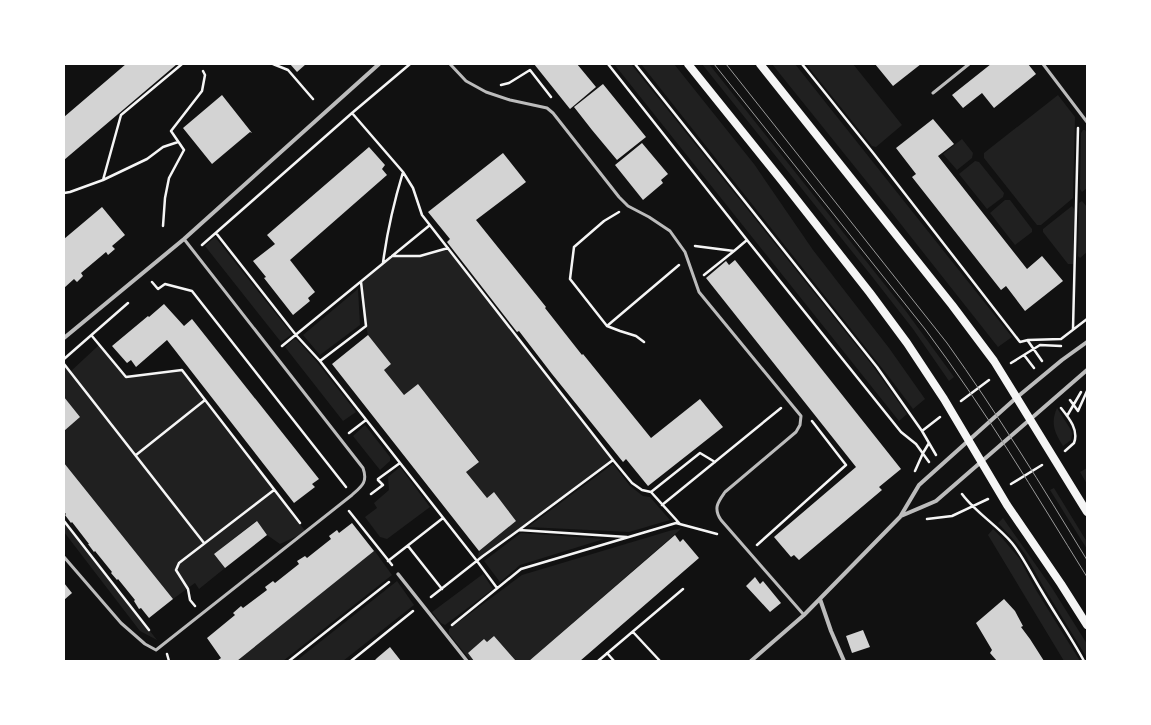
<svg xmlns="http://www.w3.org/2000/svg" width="1151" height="725" font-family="Roboto,sans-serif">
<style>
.green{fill:#202020}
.building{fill:#d3d3d3}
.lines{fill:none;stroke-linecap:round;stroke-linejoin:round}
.path{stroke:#f5f5f5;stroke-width:2.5}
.service{stroke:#bcbcbc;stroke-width:3}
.pedestrian{stroke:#bcbcbc;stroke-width:3.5}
.minor{stroke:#bcbcbc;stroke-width:4}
.secondary{stroke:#f5f5f5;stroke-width:8}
.tram{stroke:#9a9a9a;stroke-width:1}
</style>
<rect width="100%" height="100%" fill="#111"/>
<path class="green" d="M614,64H631L872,365L907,414L899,421Z
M641,64H674L754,164L813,250L889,348L925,399L913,409L889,377Z
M702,64H709L905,310L954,377L949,381L913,329L870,274Z
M772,64H795L1012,337L998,347L892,213Z
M806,64H853L902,125L876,147L872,146Z
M1058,95L1075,117L1073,198L1041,225H1037L984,158V153Z
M1083,130H1085L1087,133V188L1082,192L1080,189L1081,133Z
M962,139L973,153L972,158L957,170L943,154Z
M975,161L979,162L1004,193L1003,197L987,209L959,174Z
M1005,200H1010L1032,229V232L1015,245L990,213Z
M1082,201L1087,207V252L1080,258L1078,256L1079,203Z
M1072,206L1074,209L1073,264H1068L1043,232V229Z
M215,237L292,334L281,342L205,246Z
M448,248L613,460L477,561L479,551L516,521L494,492L487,498L466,472L479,461L418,384L404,395L384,370L391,364L368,335L366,326L361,281L392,256H420Z
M358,289L360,325L320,355L303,335Z
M294,339L297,340L317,362L356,412L343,421L285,347Z
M99,345L126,377L182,370L274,490L306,532L280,544L267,535L256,521L214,554L225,568L199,589L195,583L173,599L64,463V431L80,417L64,397V364L70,372Z
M1057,408L1071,430L1072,434L1071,440L1063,446C1055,433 1050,424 1057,408Z
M365,425L390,457V461L380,470L353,436Z
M613,464L630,486L643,496L650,497L670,520L629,532L528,527Z
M400,467L430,507L387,539L380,537L365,517L377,508L374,503L389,490L388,477Z
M1087,468V484L1080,472Z
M1054,488L1087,542V549L1050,490Z
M1003,518L1052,588L1087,644V658L1043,586L1025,554L1015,541L998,523Z
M64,522L157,640L140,631L64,532Z
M682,528L529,661H516L494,636L487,642L484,640L468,653L474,661H471L449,634V629L522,575L669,531Z
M993,529L1002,538L1019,558L1036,590L1080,661H1064L988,535Z
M521,533L604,539L520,565L500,582L484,561Z
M374,550L392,575L283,661H237Z
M483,574L493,589L445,625L441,623L432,612Z
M397,581L414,605L343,661H296Z"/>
<path class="building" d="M126,64H177L64,160V117Z
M290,64H306L297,72Z
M534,64H577L596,87L570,109Z
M875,64H921L893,86Z
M991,64H1028L1036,74L994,108L982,93L963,108L952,95Z
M603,84L646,137L617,160L592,130L574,107Z
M222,95L252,133L250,132L212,164L183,128Z
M933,119L954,144L938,156L1027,269L1042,256L1063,281L1025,311L1006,286L1001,290L912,177L916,174L896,148Z
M642,143L668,174L661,180L663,183L643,200L615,165Z
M369,147L385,165L382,169L387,175L290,260L315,292L308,298L310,301L293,315L264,278L266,277L253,261L275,244L267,235Z
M503,153L526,182L476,220L546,307L545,308L582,355L583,354L651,438L700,399L723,427L648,486L626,459L623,462L552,374L519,331L517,332L447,242L450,239L428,212Z
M102,207L125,235L112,246L115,249L108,255L106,252L81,273L83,276L77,282L74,279L64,288V239Z
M735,260L901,469L879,487L882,490L799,560L794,555L791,557L774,537L856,467L706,278L726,261L729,265Z
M164,304L184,326L192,319L319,479L312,484L315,487L294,503L167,340L136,367L131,360L127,363L112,346L148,316L149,317Z
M368,335L391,364L384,370L404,395L418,384L479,462L466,472L487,498L494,492L516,521L479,551L332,364Z
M64,397L80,417L64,431Z
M64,463L173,599L149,618L141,608L139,609L134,601L135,600L118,579L117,580L111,573L112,572L95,551L94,552L88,544H89L72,522L71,523L65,515L66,514L64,512Z
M257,521L267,535L225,568L214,554Z
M352,523L374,551L237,661H217L221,658L207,638L235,615L233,613L241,606L243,608L267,590L265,587L273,581L275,583L299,564L297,561L305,556L307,558L331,539L329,536L337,530L339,533Z
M675,535L680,542L683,539L699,558L580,661H529Z
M755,577L760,584L763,581L781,603L770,612L746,586Z
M64,583L72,593L64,600Z
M1004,599L1015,611L1023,626L1021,627L1030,639L1044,661H997L990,653L992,650L976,623Z
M863,630L870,647L852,653L846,636Z
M494,636L516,661H474L468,653L484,639L487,642Z
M390,647L401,661H374L377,658Z"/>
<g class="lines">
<path class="path" d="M273,64L288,70L313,99
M608,64L747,240L901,432L916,444L929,462
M635,64L877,367L922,431L936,455
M802,64L874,154L1020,342L1028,340L1061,339L1087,319
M501,85L509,83L530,70L551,97
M352,113L403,172L413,188L422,215L613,460L632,483L642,490L651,492L680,524
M103,180L121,115L182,64
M64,193L70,192L103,180L147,159L163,147L178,142
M619,212L604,221L574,247L570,279L607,326L679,265
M163,226L165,198L169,178L184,150L171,131L202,91L205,75L203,71
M216,233L296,335L320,361L477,561L497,588
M202,245L352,113L410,64
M695,246L734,251L747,240
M392,256H420L448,248
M383,263C387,232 394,202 403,172
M704,275L734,251
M152,282L158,289L165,284L192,291L346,487
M607,326L620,331L636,336L644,342
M1073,329L1078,128
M92,336L126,377L182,370L300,523
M1028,341L1042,361
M282,346L430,225
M1024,355L1034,368
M64,359L128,303
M320,361L366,326L361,282
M1011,363L1040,345L1061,346
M64,364L204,543
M1070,400L1078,411L1087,391
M961,401L989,380
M1061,408C1069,418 1079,430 1074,443L1065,451
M1067,416L1081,392
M922,431L940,417
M349,433L366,420
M136,455L205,400
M915,471L923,453L929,443
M378,479L400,463
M1011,484L1042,465
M651,492L700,453L715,462
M371,494L383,485L378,480
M962,494C976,513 997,525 1012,543C1024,558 1031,574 1041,590C1055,614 1071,637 1084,661
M662,505L781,408
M349,511L392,565
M927,519L952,516L988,499
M64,521L149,630
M519,530L613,460
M757,545L846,465L812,421
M408,546L442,589
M388,561L443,518
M431,597L483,556L519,530L627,537
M195,606L190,600L188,589L176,570L179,563L274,490
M452,625L521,569L676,523L717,534
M633,632L660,661
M607,653L614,661
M167,654L169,661
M289,661L389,582
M351,661L413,611
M598,661L683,589"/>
<path class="service" d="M450,64L466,81L486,92L510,100L547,108L553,113L619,197L628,206L649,217L670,231L685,252L699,292L801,416L800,425L796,432L725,492C718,502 713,508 721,520L804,615
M1043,64L1087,122
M933,93L969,64
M64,557L121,623L145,644L156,650L352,495C362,486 368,482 363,468L184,239"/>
<path class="pedestrian" d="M398,574L467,661"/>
<path class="minor" d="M64,338L184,239L379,64
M901,516L936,501L1087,370
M820,599L831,631L844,661
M751,661L804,615L900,517L919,485L1016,398L1062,360L1087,342"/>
<path class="secondary" d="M688,64L782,181L870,293L907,343L944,399L1007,505L1061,584L1087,625
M760,64L952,305L994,361L1087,512"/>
<path class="tram" d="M714,64L925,329C984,408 1035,493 1087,577
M726,64L947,343C997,413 1042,486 1087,560"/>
</g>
<rect width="1151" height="725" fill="none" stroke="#ffffff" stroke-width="130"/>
</svg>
